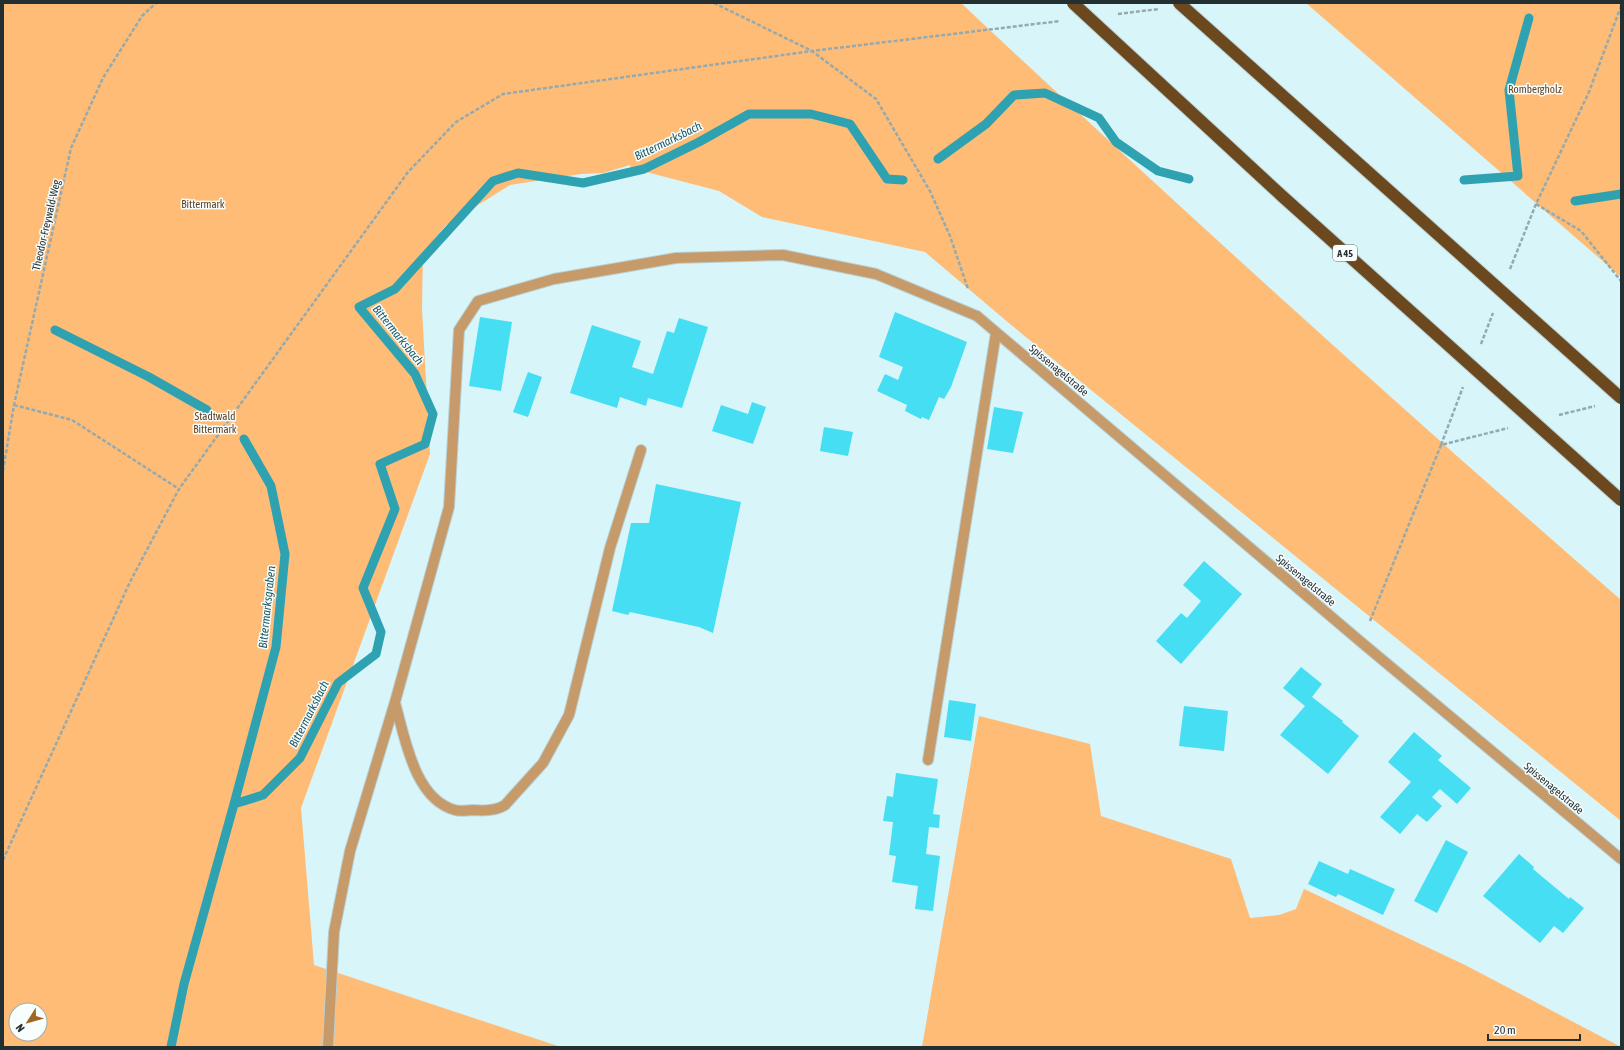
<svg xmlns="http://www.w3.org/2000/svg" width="1624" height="1050" font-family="'Asap Condensed',sans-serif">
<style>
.green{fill:#febc76;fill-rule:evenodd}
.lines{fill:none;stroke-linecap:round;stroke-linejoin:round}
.stream{stroke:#2fa2b2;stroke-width:9}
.building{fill:#46def2}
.lane-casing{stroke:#b8d1d6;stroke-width:12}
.street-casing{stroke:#b8d1d6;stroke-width:12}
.path{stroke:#94aaae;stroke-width:2.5;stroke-dasharray:4 2;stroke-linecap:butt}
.lane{stroke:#c79a6a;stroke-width:10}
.street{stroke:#c79a6a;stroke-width:10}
.highway-bridge-casing{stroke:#b8d1d6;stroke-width:14;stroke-linecap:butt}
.highway-bridge{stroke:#6c481f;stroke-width:12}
.labels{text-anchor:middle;stroke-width:3;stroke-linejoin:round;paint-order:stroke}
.shield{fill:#f8fdfe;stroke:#646d6e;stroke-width:1}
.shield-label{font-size:10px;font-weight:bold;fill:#242f31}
.park-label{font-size:11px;fill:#604222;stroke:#f8fdfe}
.street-label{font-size:11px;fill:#242f31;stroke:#f8fdfe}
.water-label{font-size:12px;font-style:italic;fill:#1e5b64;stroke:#f8fdfe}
</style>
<rect width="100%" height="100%" fill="#d8f5fa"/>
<path class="green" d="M3,3H961C1177,206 1397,405 1621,600V821L1010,324L925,252L762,217L719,191L631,168L630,165L603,173L581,174L510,185L446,225L423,253L422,309L430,454L301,808L314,965L561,1047H3ZM16,1010H40V1034H16Z
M1306,3H1621V277Z
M979,716L1090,744L1101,816L1231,859L1250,918L1279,915L1296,909L1304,889L1465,965L1621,1047H922Z"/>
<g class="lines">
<path class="stream" d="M938,159L986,124L1014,95L1045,93L1099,118L1116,142L1158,171L1189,179
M1464,180L1518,176L1509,90L1529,18
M1575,201L1621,194
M55,330L149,377L207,410
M234,804L276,647L285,554L271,486L244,439
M171,1047L184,984L234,804L263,795L300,758L338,683L376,654L381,632L363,588L395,509L380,464L425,444L433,414L415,374L359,307L395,289L493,181L518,173L583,183L644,169L699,142L749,114H811L850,124L887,179L903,180"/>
</g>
<path class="building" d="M895,312L967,342L951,387L944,399L939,397L929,420L922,417L921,419L905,411L907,405L877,391L885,374L898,380L903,367L879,357Z
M480,317L512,322L501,391L469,386Z
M679,318L708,327L682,408L648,398L646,406L620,397L617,408L570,393L592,325L641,341L632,367L653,374L667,331L674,333Z
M528,372L542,377L528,417L513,412Z
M752,402L766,407L753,444L712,431L721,405L748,414Z
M994,407L1023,412L1013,453L987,449Z
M824,427L853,432L848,456L820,451Z
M656,484L741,502L713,633L699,627L630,612L628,615L612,611L631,523H649Z
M1204,561L1242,594L1181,664L1156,641L1181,613L1187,618L1201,601L1183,585Z
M1301,667L1322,684L1312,697L1343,721L1342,722L1359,736L1328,774L1280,735L1305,706L1283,688Z
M949,700L976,704L971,741L944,737Z
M1184,706L1228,711L1224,751L1179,746Z
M1414,732L1442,756L1438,760L1471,788L1457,804L1440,789L1432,797L1442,806L1427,822L1417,814L1400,834L1380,817L1411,782L1388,762Z
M896,773L938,779L933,814L940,815L939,828L929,827L926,854L940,856L933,911L915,909L918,886L892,882L896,856L889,855L893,822L883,821L887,796L893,797Z
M1446,840L1468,852L1437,913L1414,901Z
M1519,854L1534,867L1533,869L1569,899L1570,897L1584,908L1563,933L1554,926L1540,943L1483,896Z
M1319,861L1348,874L1350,869L1395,889L1383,915L1338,894L1336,897L1308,884Z"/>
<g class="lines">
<defs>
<path id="lane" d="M395,703C405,737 414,799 455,810C460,812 467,810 473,810C484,811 496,811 505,805L543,763L569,715L610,548L641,450
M928,760L996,333
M328,1047L334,932L350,851L395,702L449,507L459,330L478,301L554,279L676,258L783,255L876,274L977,316"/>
<path id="street" d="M977,316L1361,642L1621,859"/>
</defs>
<use href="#lane" class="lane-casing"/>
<use href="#street" class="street-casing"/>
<path class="path" d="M714,3L812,51L876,99L930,191L950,236L968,289
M1118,14L1159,9
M1536,204L1581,231L1621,281
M1510,269L1536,204L1589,92L1621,6
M1481,344L1493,313
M14,405L72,420L179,489
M1559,415L1595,406
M1441,445L1463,387
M3,471L14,405L71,148L103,78L142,16L156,3
M1370,621L1441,445L1508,428
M3,860L130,582L179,489L408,172L456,122L503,94L812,51L1060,21"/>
<use href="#lane" class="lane"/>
<use href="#street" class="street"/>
<defs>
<path id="highway-bridge" d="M1073,3L1282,196L1621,500
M1179,3L1621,398"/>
</defs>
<use href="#highway-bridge" class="highway-bridge-casing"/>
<use href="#highway-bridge" class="highway-bridge"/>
</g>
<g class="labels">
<rect class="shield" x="1333" y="245" width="24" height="16" rx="3"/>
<g class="shield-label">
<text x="1345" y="257">A 45</text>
</g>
<g class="park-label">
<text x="1535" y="93">Rombergholz</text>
<text x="203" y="208">Bittermark</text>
<text x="215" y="420">Stadtwald<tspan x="215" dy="13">Bittermark</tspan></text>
</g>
<g class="street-label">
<text transform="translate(46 225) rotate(-77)" y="4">Theodor-Freywald-Weg</text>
<text transform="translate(1059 370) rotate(40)" y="4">Spissenagelstraße</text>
<text transform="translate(1306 580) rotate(40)" y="4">Spissenagelstraße</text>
<text transform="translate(1554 788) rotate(40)" y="4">Spissenagelstraße</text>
</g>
<g class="water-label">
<text transform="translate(668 141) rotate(-26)" y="4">Bittermarksbach</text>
<text transform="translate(398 335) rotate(51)" y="4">Bittermarksbach</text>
<text transform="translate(267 607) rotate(-84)" y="4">Bittermarksgraben</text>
<text transform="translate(309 714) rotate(-63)" y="4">Bittermarksbach</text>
</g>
</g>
<rect width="1624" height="1050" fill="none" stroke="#242f31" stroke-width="8"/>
<g transform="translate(28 1022) rotate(233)"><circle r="19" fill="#f8fdfe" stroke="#a3abac"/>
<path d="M0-3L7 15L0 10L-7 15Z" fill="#9e6622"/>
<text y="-6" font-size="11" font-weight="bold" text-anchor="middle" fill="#242f31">N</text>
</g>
<path d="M1488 1034v6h92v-6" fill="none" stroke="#242f31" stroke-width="2"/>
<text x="1494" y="1034" font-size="12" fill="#242f31" stroke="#f8fdfe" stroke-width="3" paint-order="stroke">20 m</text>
</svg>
